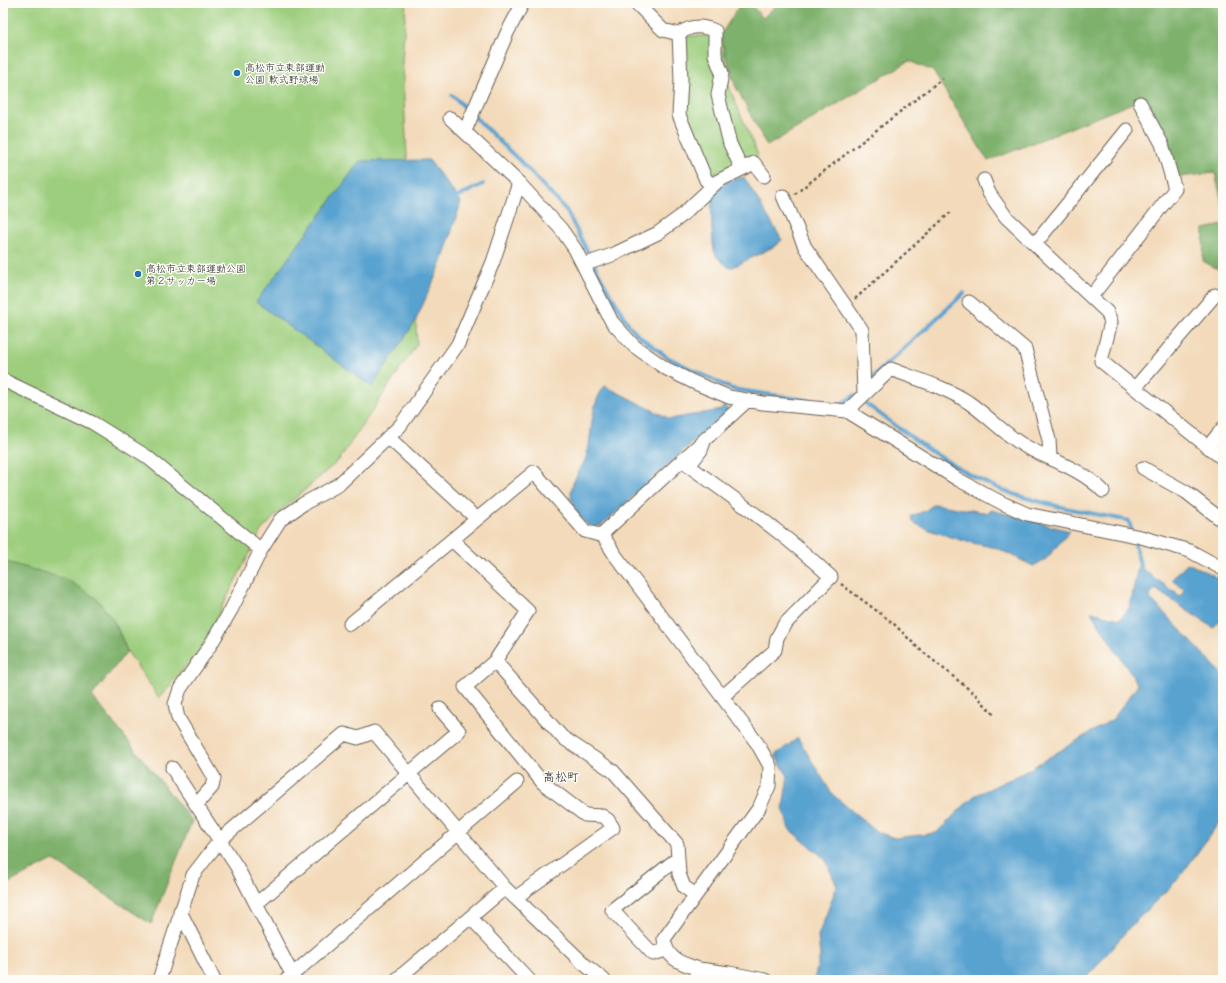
<svg xmlns="http://www.w3.org/2000/svg" width="1226" height="983" font-family="'Shantell Sans','Klee One',sans-serif">
<style>
.green{fill:#9dce7d;stroke:#5c754c}
.forest{fill:#7eb16c;stroke:#4d6644}
.water{fill:#58a2d0;stroke:#3a5f76}
.lines{fill:none;stroke-linecap:round;stroke-linejoin:round}
.stream{stroke:#58a2d0;stroke-width:4}
.minor-casing{stroke:#675e53;stroke-width:15}
.path{stroke:#675e53;stroke-width:2.5;stroke-dasharray:3 3;stroke-linecap:butt}
.minor{stroke:#fff;stroke-width:13}
.poi-dot{fill:#1f6fb2;stroke:#fdfcf7;stroke-width:1.5}
.labels{text-anchor:middle;stroke-width:3;stroke-linejoin:round;paint-order:stroke}
.poi-label{font-size:10px;fill:#1c1c1c;stroke:#fdfcf7;text-anchor:start}
.quarter-label{font-size:12px;fill:#1c1c1c;stroke:#fdfcf7}
</style>
<rect width="100%" height="100%" fill="#fdfcf7"/>
<filter id="ink" filterUnits="userSpaceOnUse"><feTurbulence type="fractalNoise" baseFrequency=".025" numOctaves="2"/><feDisplacementMap in="SourceGraphic" scale="8" xChannelSelector="R" yChannelSelector="G"/><feConvolveMatrix kernelMatrix="1 2 1 2 8 2 1 2 1" color-interpolation-filters="sRGB"/></filter>
<filter id="wash" filterUnits="userSpaceOnUse"><feTurbulence type="fractalNoise" baseFrequency=".012" numOctaves="4" result="noise"/><feDisplacementMap in="SourceGraphic" scale="16" xChannelSelector="R" yChannelSelector="G"/><feGaussianBlur stdDeviation="0.9" result="paint"/><feColorMatrix in="noise" values="0 0 0 0 0 0 0 0 0 0 0 0 0 0 0 0 0 1.4 0 .05"/><feComposite in="paint" operator="in"/></filter>
<g filter="url(#wash)">
<rect width="100%" height="100%" fill="#f3daba"/>
<path class="green" d="M3,3H406L402,62L417,344L339,460L277,514L261,531L200,650L159,698L127,651L115,623L14,565L3,561Z
M683,36H709L724,52L729,87L758,155L734,167L707,176L683,117Z"/>
<path class="forest" d="M741,3H749L763,18L778,4L791,3H1223V207L1215,173L1178,177L1168,147L1145,98L988,161L933,71L909,61L767,146L735,85L720,36Z
M1223,225V272L1203,261L1204,229Z
M3,561L66,579L97,599L115,623L127,651L92,696L192,821L151,924L53,860L3,886Z"/>
<path class="water" d="M429,160L461,202L442,262L415,322L372,387L256,302L360,161Z
M744,177L782,240L775,246L733,267H728C724,263 718,259 715,254C712,248 710,202 713,195C717,184 734,179 744,177Z
M605,386L670,419L721,410L724,405L728,410L603,524C599,526 594,528 589,526C580,520 571,504 571,494C571,482 580,471 585,460C594,436 588,406 605,386Z
M934,504L989,513L991,510L1070,531L1046,559L1033,566L997,548L967,542L929,530L912,522L911,516L925,511Z
M1187,563L1211,574L1223,582V617L1213,628L1155,589L1149,597L1223,675V817L1179,878L1128,929L1085,980H814L820,956L818,936L837,886L825,859L789,829L783,808L788,776L775,755L798,738L832,794L877,832L895,838L936,833L974,796L1023,773L1113,719L1138,685L1091,612L1120,619L1130,607L1138,566L1180,596L1184,590L1172,579Z"/>
<g class="lines">
<path class="stream" d="M452,95L521,162L566,210L605,285L629,325L638,335L667,357L732,389L813,401
M453,199L483,184
M873,377L964,293
M861,400C906,433 950,469 1002,490C1043,505 1087,512 1129,521L1142,573
M839,405L855,395"/>
</g>
</g>
<g filter="url(#ink)">
<g class="lines">
<defs>
<path id="minor" d="M636,3L663,30L679,34C691,25 702,25 715,31V55L722,73L718,95L730,144L742,169
M679,34L681,80L679,115L706,180L714,185
M450,118L519,183L561,229L575,249L612,322L634,346L665,368L693,382L729,397L763,403L847,411L959,480L1002,503L1027,514L1141,537L1190,551L1223,569
M465,131L507,33L523,3
M984,180L989,193L1006,217L1107,312L1111,322L1101,361L1223,459
M783,196L805,247L862,330L864,395
M1035,244L1127,130
M583,265L612,255L658,233L680,217L718,181L754,163L764,176
M1091,297L1175,189L1162,144L1140,103
M969,302L1025,349L1049,440L1050,457
M3,380L93,423L146,456L261,550
M1135,388L1215,295
M847,411L891,369C916,379 945,387 968,402C987,415 1002,432 1023,445C1049,460 1081,468 1103,491
M388,437L477,519
M705,439L701,450L689,466C738,501 787,536 831,577L784,625L777,638L775,650L722,697
M1208,447L1223,428
M1143,468L1186,492L1223,521
M603,536L604,532L748,400
M452,540L528,611L495,661L562,737L613,771L677,844L679,874L684,887L696,895
M350,624L534,472L585,531L603,536L615,555L757,743L770,766L769,786L759,808L664,939C667,960 681,963 699,969
M495,661L465,687L543,783L585,815L602,816L608,820L613,828L515,898
M172,768L237,867L295,980
M197,804L212,787L214,778L178,718L175,704L180,689L211,644L231,610L261,550L280,520L303,504L338,485L400,426L458,344L493,262L519,183
M256,904L459,731L440,709
M180,911L214,980
M471,918L529,980
M666,950L653,954L612,910L678,858
M159,980L193,875L220,840L344,734L358,738L374,732L505,888L584,964L604,980
M286,980L517,782
M396,980L505,888
M694,980L699,969L729,973L765,980"/>
</defs>
<use href="#minor" class="minor-casing"/>
<path class="path" d="M795,194L943,78
M855,299L951,212
M841,584L893,623L918,648L976,695L995,716"/>
<use href="#minor" class="minor"/>
</g>
</g>
<g class="poi-dot">
<circle cx="237" cy="73" r="4"/>
<circle cx="138" cy="274" r="4"/>
</g>
<g class="labels">
<g class="poi-label">
<text x="245" y="71">高松市立東部運動<tspan x="245" dy="12">公園 軟式野球場</tspan></text>
<text x="146" y="272">高松市立東部運動公園<tspan x="146" dy="12">第２サッカー場</tspan></text>
</g>
<g class="quarter-label">
<text x="561" y="781">高松町</text>
</g>
</g>
<rect width="1226" height="983" fill="none" stroke="#fdfcf7" stroke-width="16"/>
</svg>
